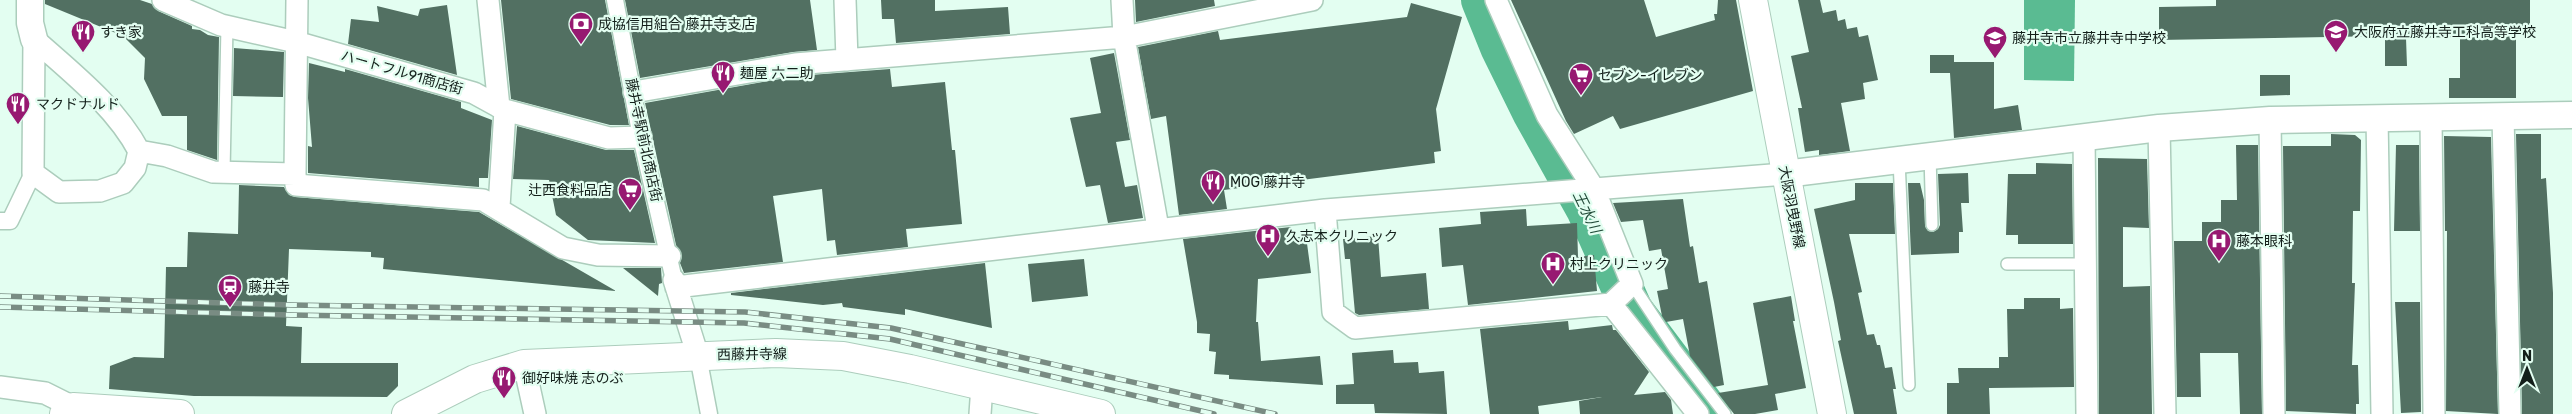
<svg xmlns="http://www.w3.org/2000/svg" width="2572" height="414" font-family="Rubik,'Noto Sans JP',sans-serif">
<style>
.water{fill:#5abb92}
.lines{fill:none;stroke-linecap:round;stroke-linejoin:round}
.river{stroke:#5abb92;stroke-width:42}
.building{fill:#527062}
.service-casing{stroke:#accdbc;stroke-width:14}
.pedestrian-casing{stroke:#accdbc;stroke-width:19}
.minor-casing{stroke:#accdbc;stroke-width:24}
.tertiary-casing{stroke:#accdbc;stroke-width:29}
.secondary-casing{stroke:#accdbc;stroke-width:30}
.service{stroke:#fff;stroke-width:11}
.pedestrian{stroke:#fff;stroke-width:16}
.minor{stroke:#fff;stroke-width:21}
.tertiary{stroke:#fff;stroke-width:26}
.secondary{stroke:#fff;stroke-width:28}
.rail-casing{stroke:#798c83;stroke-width:5.5}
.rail{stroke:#e3fef1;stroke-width:4;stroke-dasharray:11;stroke-linecap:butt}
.labels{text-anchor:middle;stroke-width:4.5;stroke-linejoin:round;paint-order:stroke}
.poi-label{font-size:14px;fill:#131f1a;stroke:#e3fef1;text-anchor:start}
.street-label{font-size:14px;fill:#131f1a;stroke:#e3fef1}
.water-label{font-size:15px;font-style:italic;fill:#234c3a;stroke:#e3fef1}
</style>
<rect width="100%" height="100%" fill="#e3fef1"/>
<path class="water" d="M2024,0H2075L2074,81L2024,80Z"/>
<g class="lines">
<path class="river" d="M1482,0L1501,47L1533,112L1587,209L1632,310L1710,414"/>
</g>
<path class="building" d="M45,0H140L152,4L158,11L192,26V29L200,30L208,35L219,37L217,160L187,150V116H162L144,79L145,58L123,36L45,4Z
M501,0H605L629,125H610L511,99Z
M625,0H810L817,50L793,52L640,78Z
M881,0H935V11L1008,7L1010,34L896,43L894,19H882Z
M1135,0H1214L1215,6L1136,22Z
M1511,0H1644L1656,37L1715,20L1714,14H1717L1718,0H1736L1753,91L1620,129L1613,116L1574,134L1566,121Z
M1798,0H1820L1823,13L1836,10L1838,21L1845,19L1847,29L1857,27L1859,37L1868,35L1878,80L1863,83L1865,99L1841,103L1850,151L1819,155V150L1805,152L1798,108H1802L1791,56L1809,52Z
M2216,0H2530V36H2516V98H2449V78H2460V37L2406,38L2407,66H2385V36L2159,40V7L2216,6Z
M1411,3L1462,17L1436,109L1441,151L1434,152L1435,163L1224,190L1227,209L1179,215L1166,116L1151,119L1138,47L1218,31L1220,40L1407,17Z
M447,5L457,75L348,44L351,19L379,22L377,6L418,16L420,9Z
M234,48L284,52L283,97L233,96Z
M1114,53L1130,140L1116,142L1125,187L1137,185L1143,218L1108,223L1100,185L1086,187L1070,118L1101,113L1090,58Z
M1930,55H1954V62H1994V109L2018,105L2022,130L1954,138L1950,73H1930Z
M309,63L345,72V69L461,102V108L492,120L488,178H479V187L308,173V146L312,147L308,98Z
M890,69L892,87L945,82L952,150H955L962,224L906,229L908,247L837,255L835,240L827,241L822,189L773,196L783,262L684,273L680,263L682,256L676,245L645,103L797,76Z
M2260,75H2290V95L2260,96Z
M517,126L606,150H634L655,243L588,240L556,215L549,180L513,179Z
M2331,134L2355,135L2361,140L2360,211H2353L2352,283H2355L2352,365H2358L2359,404H2356V414L2286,411L2283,146H2331Z
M2516,134H2541V179L2546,178L2553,293V414H2522Z
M2444,136L2491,137L2498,414L2446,411L2447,231H2445Z
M2236,145H2258L2262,414H2240L2238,353H2200L2201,397H2177L2174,241H2202V222H2221V200H2237Z
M2396,145H2419L2420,231H2394Z
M2098,158L2147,159L2149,228L2123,227V287L2150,286L2152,414H2099Z
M2036,163L2072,164L2073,244H2018V235H2006L2008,174H2036Z
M1968,173L1969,203H1961L1963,232H1959V253L1911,255L1908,183H1920L1924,200L1925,226L1928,231L1933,232L1938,229L1940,225L1938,174Z
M1855,183H1893L1895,234H1849L1862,292L1858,293L1867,335L1874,334L1877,345H1880L1885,368L1892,367L1896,389H1893L1897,414H1854L1838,341L1841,340L1834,302L1814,209L1855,200Z
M239,185L284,187L289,195L295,197L479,212L616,291L383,269L384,258L371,257V252L289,249L286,326L302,327L301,363H398V386L387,397L194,396L109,389L110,366L134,357L164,358L166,267H187L188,232L238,234Z
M1683,199L1690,247L1693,246L1699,283L1707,281L1724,385L1714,387L1690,356L1683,319L1666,322L1662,316L1657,291L1668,289L1661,249L1649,251L1643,220L1621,222L1613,203Z
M1526,209L1527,226L1577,223L1578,257L1594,255L1597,291L1468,305L1463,265L1442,267L1439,228L1481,224L1480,212Z
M1291,227L1292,238L1306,236L1311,273L1258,279L1256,322H1258L1261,361L1320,356L1323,385L1229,379V375L1214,374L1216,352L1209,351L1210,334L1197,333V322L1183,239Z
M1378,236L1381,277L1426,273L1429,309L1359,315L1355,313L1350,259H1345L1343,239Z
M1084,259L1088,296L1032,302L1028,264Z
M985,263L992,328L905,309V315L843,307L842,303L823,305L731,295V293Z
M623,268H661L662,283L659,284L658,296Z
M1791,296L1795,321H1793L1806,388L1775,394L1778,410L1755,414H1734L1718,393L1768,385L1753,303Z
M2024,298H2060V309L2073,308L2074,387L1989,388L1990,414H1947V383H1959L1958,368H1999V357H2008L2007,309H2024Z
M2395,302H2420L2421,412L2401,413Z
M1568,321L1569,330L1612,325L1613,330H1616L1649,372L1634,395L1665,392L1671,400L1673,414H1580L1579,401L1602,397L1538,406L1539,414H1490L1480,329Z
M1393,350L1394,363L1418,362L1419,373L1444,371L1447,414L1375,413L1374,404H1336V385L1354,384L1352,353Z"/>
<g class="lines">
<defs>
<path id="service" d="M1930,156L1932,225
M1899,160L1909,385
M224,172L227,26
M2007,264H2085
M1632,284L1675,349L1725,414"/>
<path id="pedestrian" d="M615,0L641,137L674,280
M0,221H10L33,173
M698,356L709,414"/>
<path id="minor" d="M163,0L221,25L296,42L474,93L505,110L609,138L641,137
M488,0L499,107
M845,0L847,60
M1122,0L1124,37L1158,228
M1496,0L1547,115L1594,189L1632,284L1611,304
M34,39C72,73 115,106 139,151L135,168L123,183L100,191L59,192L33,173Z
M634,92L795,64L1124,37L1312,0
M2503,116L2510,414
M2377,117L2382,414
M2431,117L2434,414
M2270,120L2274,414
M2159,128L2165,414
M2084,136L2087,414
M139,151L167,156L213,172L295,174L296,185L483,200L563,248L598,255L670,256
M295,174L297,0
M499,207L505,110
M1325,210L1333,312L1355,328L1611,304L1698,414
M674,280L698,356
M676,287L1325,210L1785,174
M524,364L535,414
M0,387L45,393L73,407
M980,414L982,386"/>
<path id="tertiary" d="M30,0V23L34,39
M1785,174L2159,128L2270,120L2572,115"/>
<path id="secondary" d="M1753,0L1832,414
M64,414L73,407L180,414
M406,414L475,379L524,364L776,353L843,356L910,369L1101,414"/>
</defs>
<use href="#service" class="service-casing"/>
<use href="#pedestrian" class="pedestrian-casing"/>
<use href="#minor" class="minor-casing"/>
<use href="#tertiary" class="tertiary-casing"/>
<use href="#secondary" class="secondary-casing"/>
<use href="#service" class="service"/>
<use href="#pedestrian" class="pedestrian"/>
<use href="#minor" class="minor"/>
<use href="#tertiary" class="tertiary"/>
<use href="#secondary" class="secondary"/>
<defs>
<path id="rail" d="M0,296L291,305L745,312L891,328L1275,414
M0,307L291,315L744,323L890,339L1214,414"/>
</defs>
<use href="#rail" class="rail-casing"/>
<use href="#rail" class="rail"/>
</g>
<defs>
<symbol id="bank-pin" viewBox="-11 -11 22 30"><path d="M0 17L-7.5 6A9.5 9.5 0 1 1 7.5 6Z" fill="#971971" stroke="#e3fef1"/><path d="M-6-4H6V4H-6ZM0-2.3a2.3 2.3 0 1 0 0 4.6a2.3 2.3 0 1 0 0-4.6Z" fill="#fff"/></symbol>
<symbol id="restaurant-pin" viewBox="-11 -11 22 30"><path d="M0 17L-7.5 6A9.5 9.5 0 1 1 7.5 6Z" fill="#971971" stroke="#e3fef1"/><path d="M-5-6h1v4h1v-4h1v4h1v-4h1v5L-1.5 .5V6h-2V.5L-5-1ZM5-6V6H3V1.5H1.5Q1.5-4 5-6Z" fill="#fff"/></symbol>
<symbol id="school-pin" viewBox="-11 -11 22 30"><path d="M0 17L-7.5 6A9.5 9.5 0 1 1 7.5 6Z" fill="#971971" stroke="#e3fef1"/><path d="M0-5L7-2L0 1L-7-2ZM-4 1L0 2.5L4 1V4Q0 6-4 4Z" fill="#fff"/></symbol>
<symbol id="supermarket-pin" viewBox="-11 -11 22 30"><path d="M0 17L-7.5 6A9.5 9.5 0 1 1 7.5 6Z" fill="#971971" stroke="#e3fef1"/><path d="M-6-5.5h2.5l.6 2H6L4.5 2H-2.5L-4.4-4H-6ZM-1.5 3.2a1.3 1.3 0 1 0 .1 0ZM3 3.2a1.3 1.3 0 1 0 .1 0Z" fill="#fff"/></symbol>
<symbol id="hospital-pin" viewBox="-11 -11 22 30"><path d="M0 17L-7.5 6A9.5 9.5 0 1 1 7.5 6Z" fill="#971971" stroke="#e3fef1"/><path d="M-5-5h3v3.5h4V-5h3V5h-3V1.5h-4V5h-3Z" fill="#fff"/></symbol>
<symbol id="station-pin" viewBox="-11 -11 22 30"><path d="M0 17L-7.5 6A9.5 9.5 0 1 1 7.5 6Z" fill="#971971" stroke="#e3fef1"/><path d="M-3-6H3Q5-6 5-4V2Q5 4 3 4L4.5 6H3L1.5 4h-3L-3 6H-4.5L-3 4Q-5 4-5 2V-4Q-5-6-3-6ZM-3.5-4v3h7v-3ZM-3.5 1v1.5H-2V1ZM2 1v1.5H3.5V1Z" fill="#fff"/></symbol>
</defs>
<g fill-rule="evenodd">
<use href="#bank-pin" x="567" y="10" width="28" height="38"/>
<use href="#restaurant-pin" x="69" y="18" width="28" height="38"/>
<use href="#school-pin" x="2322" y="18" width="28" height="38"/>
<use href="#school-pin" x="1981" y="24" width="28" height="38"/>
<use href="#restaurant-pin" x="709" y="59" width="28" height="38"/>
<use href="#supermarket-pin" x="1567" y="61" width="28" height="38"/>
<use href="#restaurant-pin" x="4" y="90" width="28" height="38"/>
<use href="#restaurant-pin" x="1199" y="168" width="28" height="38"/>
<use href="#supermarket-pin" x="616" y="176" width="28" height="38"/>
<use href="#hospital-pin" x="1254" y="222" width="28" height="38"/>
<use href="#hospital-pin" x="2205" y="227" width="28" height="38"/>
<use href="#hospital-pin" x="1539" y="250" width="28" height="38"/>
<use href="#station-pin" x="216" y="273" width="28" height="38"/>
<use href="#restaurant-pin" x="490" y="364" width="28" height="38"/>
</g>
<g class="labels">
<g class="poi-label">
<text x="598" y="29">成協信用組合 藤井寺支店</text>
<text x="100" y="37">すき家</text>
<text x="2354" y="37">大阪府立藤井寺工科高等学校</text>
<text x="2012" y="43">藤井寺市立藤井寺中学校</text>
<text x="740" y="78">麺屋 六二助</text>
<text x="1598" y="80">セブン-イレブン</text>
<text x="36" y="109">マクドナルド</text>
<text x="1230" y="187">MOG 藤井寺</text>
<text x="612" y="195" text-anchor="end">辻西食料品店</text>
<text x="1286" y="241">久志本クリニック</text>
<text x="2236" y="246">藤本眼科</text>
<text x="1570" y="269">村上クリニック</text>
<text x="248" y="292">藤井寺</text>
<text x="522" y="383">御好味焼 志のぶ</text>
</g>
<g class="street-label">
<text transform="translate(402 72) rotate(16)" y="5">ハートフル91商店街</text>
<text transform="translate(644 140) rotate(78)" y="5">藤井寺駅前北商店街</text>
<text transform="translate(1792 207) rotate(79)" y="5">大阪羽曳野線</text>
<text transform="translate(752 354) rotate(-1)" y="5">西藤井寺線</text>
</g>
<g class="water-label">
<text transform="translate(1587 212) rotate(64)" y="5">王水川</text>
</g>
</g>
<g transform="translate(2527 369)" stroke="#e3fef1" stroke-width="4" paint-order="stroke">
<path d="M0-4L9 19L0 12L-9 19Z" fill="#131f1a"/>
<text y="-8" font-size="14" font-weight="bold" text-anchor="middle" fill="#131f1a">N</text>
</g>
</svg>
